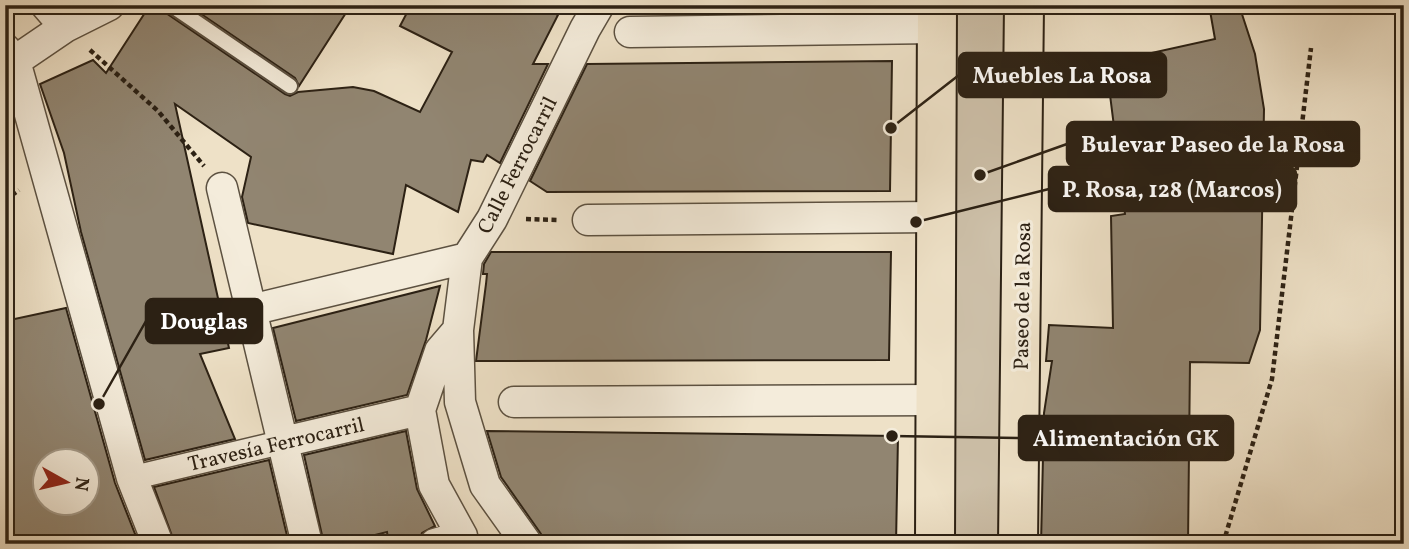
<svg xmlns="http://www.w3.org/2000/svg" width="1409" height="549" font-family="Vollkorn,serif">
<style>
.green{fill:#cdc0a9;stroke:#7c705e;stroke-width:2}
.building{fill:#918571;stroke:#2c2114;stroke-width:2;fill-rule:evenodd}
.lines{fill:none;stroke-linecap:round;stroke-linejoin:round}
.service-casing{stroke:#5c5141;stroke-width:18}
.pedestrian-casing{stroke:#5c5141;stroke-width:26}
.minor-casing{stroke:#5c5141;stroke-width:33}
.primary-casing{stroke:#2c2114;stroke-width:42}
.path{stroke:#2c2114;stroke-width:4.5;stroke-dasharray:5 3.5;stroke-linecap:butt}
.service{stroke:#f4ecdb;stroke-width:14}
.pedestrian{stroke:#f4ecdb;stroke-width:23}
.minor{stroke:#f4ecdb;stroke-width:30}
.primary{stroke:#eee1c7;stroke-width:38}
.labels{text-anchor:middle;stroke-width:6;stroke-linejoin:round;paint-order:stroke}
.street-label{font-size:21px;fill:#2c2114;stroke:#f4ecdb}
.leader{fill:none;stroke:#2c2114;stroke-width:2.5}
.callout-dot{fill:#2c2114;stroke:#f4ecdb;stroke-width:2.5}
.callout{fill:#2c2114;stroke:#2c2114;stroke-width:2.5}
.callout-label{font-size:23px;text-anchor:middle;font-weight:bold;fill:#fff}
</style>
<rect width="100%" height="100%" fill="#eee1c7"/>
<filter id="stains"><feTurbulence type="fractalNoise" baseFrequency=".00286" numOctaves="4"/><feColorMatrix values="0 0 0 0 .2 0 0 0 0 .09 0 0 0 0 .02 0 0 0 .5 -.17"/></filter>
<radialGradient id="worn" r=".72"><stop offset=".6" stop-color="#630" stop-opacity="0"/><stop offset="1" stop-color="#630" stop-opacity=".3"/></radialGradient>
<path class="green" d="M948,5H1013L1010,544H948Z"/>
<path class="building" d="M150,5H161L166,13L285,94L290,96L298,92L353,87L374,91L420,112L452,52L400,26L411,5H539L558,15L533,64H548L500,163L487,155L483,162L471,160L458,212L406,185L393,254L248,223L242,197L251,157L175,104L229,348L200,354L235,439L145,460L81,232L64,153L40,84L93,60L106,73Z
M188,5H351L299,86L295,78Z
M1209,5H1239L1255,54L1264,109L1260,330L1249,363L1190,362L1188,544H1041L1044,413L1052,361H1046L1049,325L1113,328L1111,216L1125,214L1106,63L1215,39Z
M892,61L890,191L547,192L530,181L587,64Z
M491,252H891L889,360L476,361L486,284L487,274H483L484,264Z
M440,286L426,340L407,395L296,421L273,328Z
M66,308L115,483L139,544H5V321ZM46,461H88V503H46Z
M406,431L417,489L435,526L422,533L418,544H389L387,532L339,544H324L304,455Z
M487,431L898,436L896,544L544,542L541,534L501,477Z
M269,460L289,544H175L154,487Z"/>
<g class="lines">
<defs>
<path id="service" d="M171,5L290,86"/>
<path id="pedestrian" d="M132,478L283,442"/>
<path id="minor" d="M65,27L109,5
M630,32L936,28
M5,49L15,61L132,478L158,544
M15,61L65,27L46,5
M222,188L307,544
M588,220L934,217
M251,310L467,258
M514,402L934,400
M283,442L420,410
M435,544L462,536L434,485L420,410L440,351L458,330
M527,544L485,485L460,402L458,330L467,258L492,219L585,29L599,5"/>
<path id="primary" d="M935,544L937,5
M1018,544L1024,5"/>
</defs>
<use href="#service" class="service-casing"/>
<use href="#pedestrian" class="pedestrian-casing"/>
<use href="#minor" class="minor-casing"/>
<use href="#primary" class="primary-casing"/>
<path class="path" d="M90,50L158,111L204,166
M5,200L19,190
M526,219L559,220
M1223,544L1272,379L1311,48"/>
<use href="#service" class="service"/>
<use href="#pedestrian" class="pedestrian"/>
<use href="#minor" class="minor"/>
<use href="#primary" class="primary"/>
</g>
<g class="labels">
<g class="street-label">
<text transform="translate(517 165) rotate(-63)" y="7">Calle Ferrocarril</text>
<text transform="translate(1022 296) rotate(-89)" y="7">Paseo de la Rosa</text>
<text transform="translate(276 444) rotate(-13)" y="7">Travesía Ferrocarril</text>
</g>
</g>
<path class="leader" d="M891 128L959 75M980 175L1067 144M916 222L1049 189M99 404L146 321M892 436L1019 438"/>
<g class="callout-dot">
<circle cx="891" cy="128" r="7"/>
<circle cx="980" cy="175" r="7"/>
<circle cx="916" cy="222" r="7"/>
<circle cx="99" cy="404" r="7"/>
<circle cx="892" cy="436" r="7"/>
</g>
<g class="callout">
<rect x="959" y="53" width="207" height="44" rx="7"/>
<rect x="1067" y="122" width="292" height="44" rx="7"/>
<rect x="1049" y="167" width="247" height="44" rx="7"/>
<rect x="146" y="299" width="116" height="44" rx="7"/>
<rect x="1019" y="416" width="214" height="44" rx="7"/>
</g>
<g class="callout-label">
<text x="1062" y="83">Muebles La Rosa</text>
<text x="1213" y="152">Bulevar Paseo de la Rosa</text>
<text x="1172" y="197">P. Rosa, 128 (Marcos)</text>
<text x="204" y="329">Douglas</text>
<text x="1126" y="446">Alimentación GK</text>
</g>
<rect width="1409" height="549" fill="none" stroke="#eee1c7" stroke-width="28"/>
<rect x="7" y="7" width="1395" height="535" fill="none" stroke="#2c2114" stroke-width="3.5"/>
<rect x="14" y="14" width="1381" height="521" fill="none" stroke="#2c2114" stroke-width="2"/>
<g transform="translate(66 482) rotate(98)"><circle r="33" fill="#f4ecdb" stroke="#a49b8b" stroke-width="2"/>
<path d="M0-5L12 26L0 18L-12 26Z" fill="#8f2418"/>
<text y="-10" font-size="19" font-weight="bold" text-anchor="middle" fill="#2c2114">N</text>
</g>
<rect width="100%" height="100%" filter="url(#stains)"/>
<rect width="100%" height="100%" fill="url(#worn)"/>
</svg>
